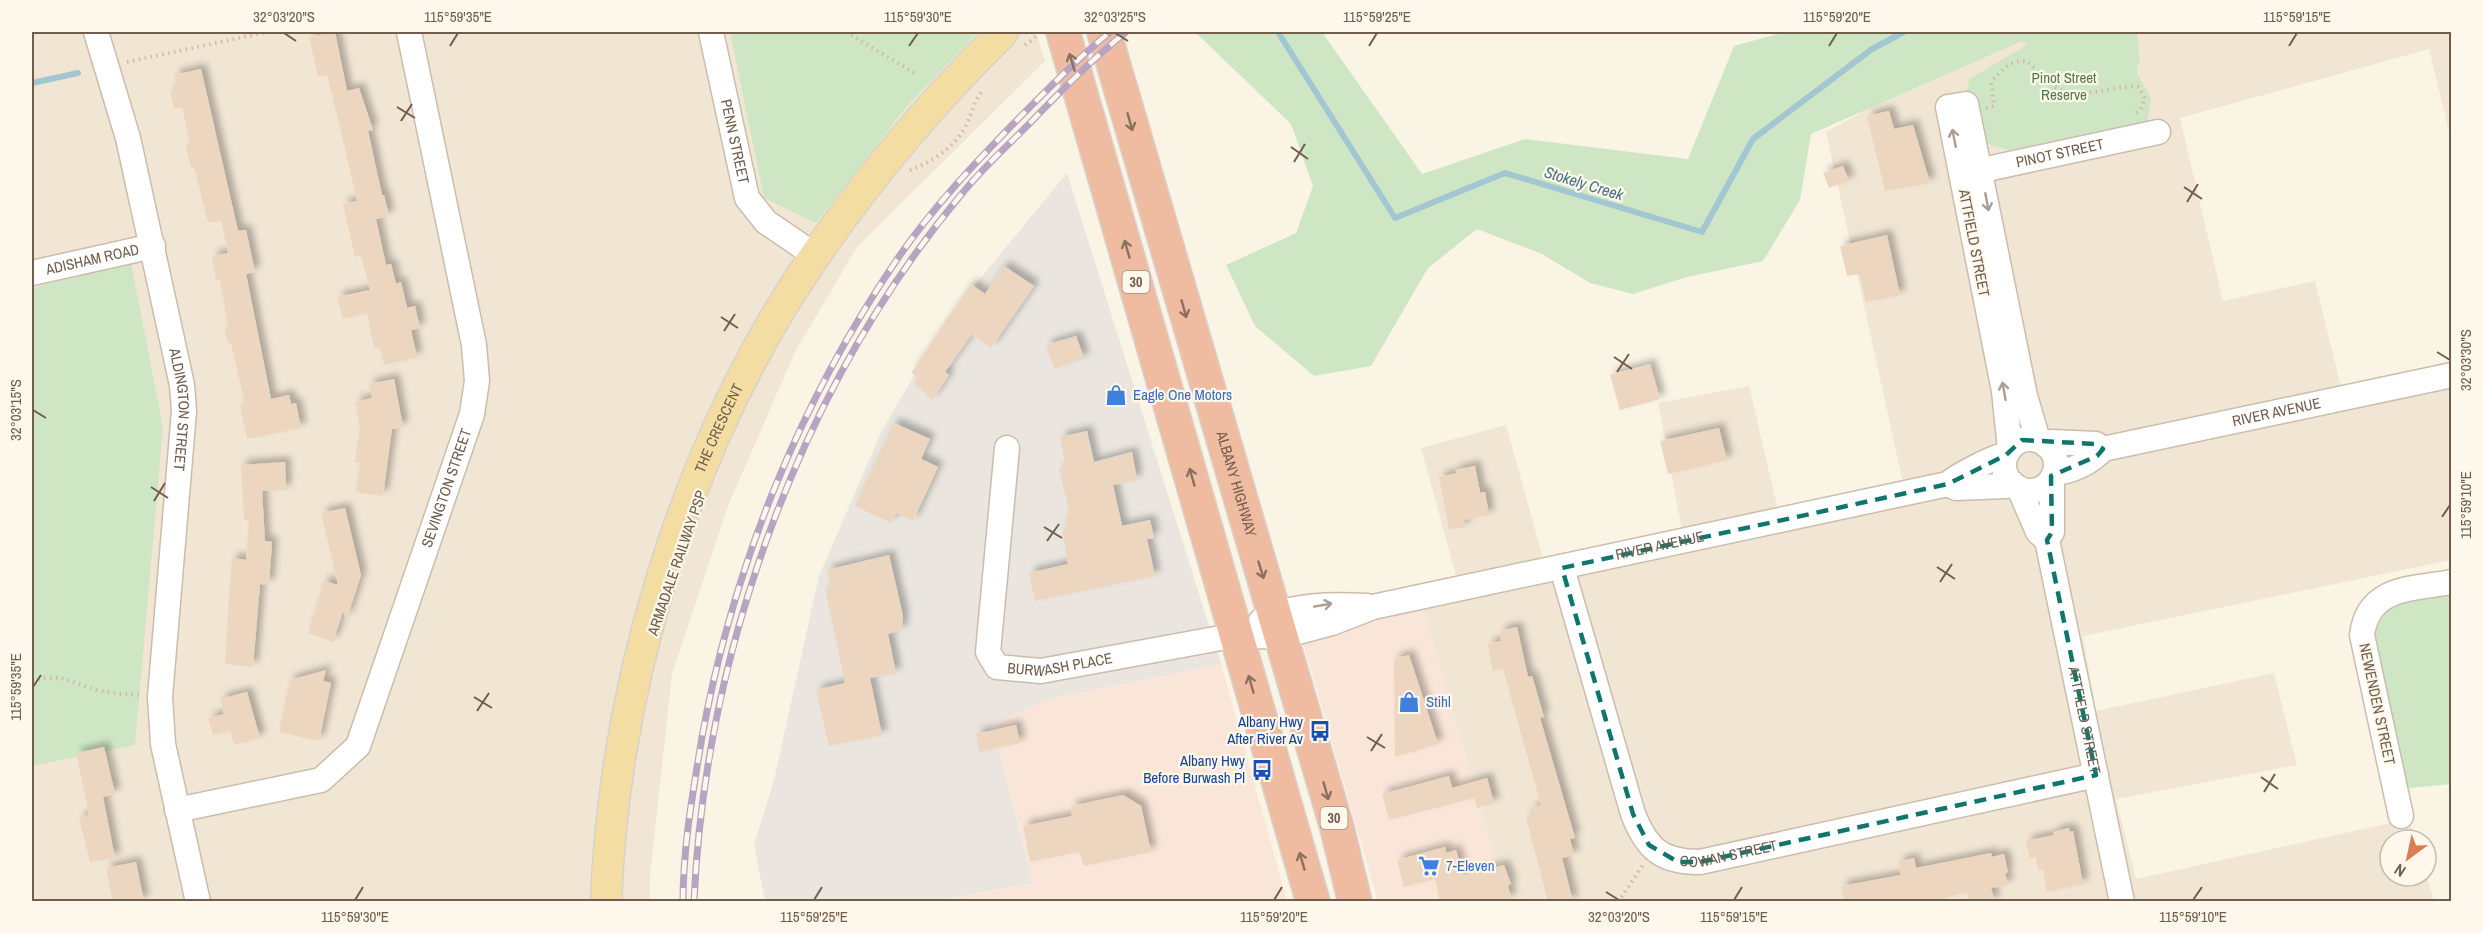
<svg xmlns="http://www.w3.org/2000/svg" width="2483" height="933" font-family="'Archivo Narrow',sans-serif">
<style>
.residential{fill:#f1e6d4}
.commercial{fill:#fae6d9}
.industrial{fill:#eae5df}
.green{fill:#cfe6c5}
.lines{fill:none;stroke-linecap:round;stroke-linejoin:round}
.stream{stroke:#a2c7d3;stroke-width:6}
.building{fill:#edd6bf;filter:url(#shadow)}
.minor-casing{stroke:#cbbcac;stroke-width:27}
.major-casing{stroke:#d7d2cd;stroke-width:33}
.highway-casing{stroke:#d7d2cd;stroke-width:36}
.path{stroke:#d2b9a2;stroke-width:4;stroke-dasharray:1.5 4.5;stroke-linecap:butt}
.minor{stroke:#fff;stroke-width:24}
.major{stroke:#f3dda3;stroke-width:30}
.highway{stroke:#efbca1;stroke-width:33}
.rail-casing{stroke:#b7a4c3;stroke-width:7}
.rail{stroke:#fdf8eb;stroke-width:4.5;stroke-dasharray:14;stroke-linecap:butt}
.oneway{stroke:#8a705d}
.oneway2{stroke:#aa9e94}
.marked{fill:none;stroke:#0f766e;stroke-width:4.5;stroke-dasharray:12 8;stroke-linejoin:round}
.ticks{fill:none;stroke:#715d4c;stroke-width:2}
.labels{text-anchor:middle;stroke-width:4.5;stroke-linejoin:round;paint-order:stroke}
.shield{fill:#fdf8eb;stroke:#9b8c7c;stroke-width:1.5}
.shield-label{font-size:14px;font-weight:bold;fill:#715d4c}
.park-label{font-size:15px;fill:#537b48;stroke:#fdf8eb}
.street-label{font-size:15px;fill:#715d4c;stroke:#fdf8eb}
.shop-label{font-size:15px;fill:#366cbe;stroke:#fdf8eb;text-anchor:start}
.transit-label{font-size:15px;fill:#164399;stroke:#fdf8eb;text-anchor:end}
.water-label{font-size:16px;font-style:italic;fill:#487482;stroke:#fdf8eb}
.neatline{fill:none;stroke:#715d4c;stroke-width:2}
.ticks-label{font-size:15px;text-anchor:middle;fill:#715d4c}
</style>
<defs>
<filter id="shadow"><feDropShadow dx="5.5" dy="-5.5" stdDeviation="3" flood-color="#0004"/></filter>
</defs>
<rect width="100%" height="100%" fill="#faf4e5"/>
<path class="residential" d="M32,32H1036L1045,61L857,247L795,352L728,506L672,674L650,876V901H32Z
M2005,32H2451V140L2429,49L2180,118L2223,301L2315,281L2343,395L2451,371V560L2083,636L2096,711L2274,673L2297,765L2116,799L2136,879L2409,819L2415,840H2390V876L2426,875L2434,901H1507L1419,594L1458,583L1421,448L1506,425L1544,562L1682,530L1658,403L1749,386L1778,510L1903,483L1826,132Z"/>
<path class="commercial" d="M1419,594L1507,901H1378L1297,622Z
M1221,664L1287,901L936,902L1033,883L992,724L1053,698Z"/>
<path class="industrial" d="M1067,173L1221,664L1053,698L992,724L1033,883L936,901H765L754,845L774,780L819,576L881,432L946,320Z"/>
<path class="green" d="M730,32H978L907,106L816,223L764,198Z
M1199,32H1322L1422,174L1525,139L1688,159L1734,46L1785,32H2137L2140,63L2137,66V73L2151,98L2147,124L2014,152L1985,143L1966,104L1969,79L2027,45L2022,41L1811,134L1800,200L1763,261L1687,277L1633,294L1590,283L1542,254L1477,229L1428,268L1371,366L1314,376L1255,326L1226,265L1296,233L1313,186L1291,124L1197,34Z
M131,263L163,427L135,745L32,766V288Z
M2451,590V784L2411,788L2406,786L2373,630C2388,596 2418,597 2451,590Z"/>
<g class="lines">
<path class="stream" d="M1278,32L1395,218L1505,173L1702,232L1753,139L1872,49L1904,32
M32,83L78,73"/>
</g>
<path class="building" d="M335,32L347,91L359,88L373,130L368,131L382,195H384L389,216L376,219L386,265L391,264L396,284L401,282L407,308L415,306L420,328L411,330L417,357L384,365L380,348L374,347L367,313L343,319L337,297L370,290L361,256L355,257L343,204L357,201L344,144L327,75L318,76L309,37Z
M201,69L238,231L246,230L255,272L246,274L271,399L289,395L291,404L296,403L301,428L247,439L240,405L245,404L231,343H228L224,330L228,327L220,280H216L212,256L228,253L221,220L208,223L194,167L191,168L186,146L190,144L182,107L174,109L170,91L177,90L174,75Z
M1889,111L1894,129L1913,125L1930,183L1885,191L1867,116Z
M1843,166L1849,181L1829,188L1823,173Z
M1887,235L1900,295L1866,302L1859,274L1847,276L1840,246Z
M1004,266L1034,286L991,348L972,334L945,372L949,375L932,400L914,383L917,377L911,373L971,284L985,294Z
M1076,336L1084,358L1054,369L1046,345Z
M1650,364L1660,399L1620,410L1610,375Z
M394,379L403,427L392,429L383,496L356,492L360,463L355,462L360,428L355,402L372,398L369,384Z
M894,423L930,439L921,459L938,467L913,521L896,513L891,523L855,506Z
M1719,428L1727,460L1668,474L1660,441Z
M1087,431L1094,462L1132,452L1137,480L1113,485L1122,526L1150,520L1154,538L1147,539L1155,576L1035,601L1029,573L1068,564L1062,531L1068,530L1065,515L1070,514L1059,469L1066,467L1060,437Z
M285,462L286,490L262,491L265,541L272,542L269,585L260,584L253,667L225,664L232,558L246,560L249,520H244L241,465Z
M1475,466L1480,492H1485L1489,515L1464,520L1465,527L1449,529L1439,477L1457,473L1455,470Z
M345,508L361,575L346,621L343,611L333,642L308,633L324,581L338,585L321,513Z
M889,555L903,616L902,630L888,634L896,673L870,678L882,735L829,746L816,690L845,683L825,588L831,587L827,570Z
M1517,627L1528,677L1532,676L1544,717L1540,718L1575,838L1570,839L1574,855L1562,858L1573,902H1548L1526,817L1533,815L1531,808L1541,805L1503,669L1493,671L1488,644L1501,641L1500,631Z
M1409,655L1438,744L1395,757L1394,659Z
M326,670L323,681L331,683L319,741L279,732L290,680Z
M247,692L260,738L234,745L230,730L213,735L208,718L224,714L220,699Z
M1016,725L1020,743L979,752L976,734Z
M104,747L115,794L103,797L115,858L90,862L79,818L89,815L76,753Z
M1449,776L1452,788L1487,778L1494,803L1477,808L1474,798L1389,820L1382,794Z
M1123,795L1141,806L1151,852L1084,866L1079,852L1030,862L1023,826L1072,816L1071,806Z
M2069,828L2070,832L2073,831L2083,884L2047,892L2043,869L2038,870L2036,857L2030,858L2026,841L2054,835L2053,832Z
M1445,847L1446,853L1456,850L1463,875L1504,865L1511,884L1508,885L1511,899L1499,902H1440L1435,879L1404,887L1397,860Z
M1991,853L1992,857L2004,854L2008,872L2005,873L2008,885L1991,888L1995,902H1969L1967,892L1929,902H1844L1841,886L1901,875L1898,862L1914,858L1916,868Z
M136,862L144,902H113L106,868Z"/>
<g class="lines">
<defs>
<g id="minor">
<path id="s1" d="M96,32L128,138L182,385L184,411L160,697L163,744L198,902"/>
<path id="s2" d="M711,32L747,198L766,222L816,256"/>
<path id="s3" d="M1964,174L2158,132"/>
<path id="s4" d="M32,273L153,246"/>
<circle cx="2030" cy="465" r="26"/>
<path d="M2046,445L2051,442L2096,444L2103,449"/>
<path id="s5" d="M1007,448L988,652L997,667L1041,671L1237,635L1280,637L1332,623L1373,607L1948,484C1955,477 1996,455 2006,455"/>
<path d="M2010,449L2004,391L1948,107L1966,104L2025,396L2038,440"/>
<path id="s6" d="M2055,472C2070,473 2093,461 2103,449L2452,375"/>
<path d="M1948,484L1956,488L2006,486L2012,483"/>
<path id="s7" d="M2019,488L2038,532L2047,540L2122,902"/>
<path d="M2047,540L2052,532V478"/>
<path id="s8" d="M1562,568L1633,814C1647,849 1661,862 1700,862L2096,775"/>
<path d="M1261,621C1291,604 1333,604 1367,606"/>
<path id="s9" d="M177,810L321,780L358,746L472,414L477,381L474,345L409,32"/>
<path d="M2401,816L2362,635C2368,586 2413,589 2452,582"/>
</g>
<g id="major">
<path id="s10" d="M606,902C614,688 683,457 800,278C859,188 927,107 1003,32"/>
</g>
<g id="highway">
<path d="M1063,32L1313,902"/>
<path id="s11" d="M1104,32L1337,828L1355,902"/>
</g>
</defs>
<use href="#minor" class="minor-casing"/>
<use href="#major" class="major-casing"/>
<use href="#highway" class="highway-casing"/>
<path class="path" d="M846,32L918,75
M1025,45L1038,35
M127,62L267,32
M1986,108L1994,106L1991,82C2002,70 2010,60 2027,61C2035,68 2042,78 2051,84C2077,105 2108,84 2138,87L2145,98L2141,109L2135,114
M910,170C932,162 958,145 967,123C973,111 974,101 983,90
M32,680C67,673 70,684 101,691C113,694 126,694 139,695
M1618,902L1643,865"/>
<use href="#minor" class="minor"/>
<use href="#major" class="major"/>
<use href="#highway" class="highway"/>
<defs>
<path id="rail" d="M683,902C683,846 693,792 702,737C733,567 800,401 898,258C933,207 976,162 1019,118C1049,88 1078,58 1110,32
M694,902C705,650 802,383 965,190C984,167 1007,146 1028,125C1059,93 1091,60 1126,32"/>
</defs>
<use href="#rail" class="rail-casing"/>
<use href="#rail" class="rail"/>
</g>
<defs><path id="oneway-shaft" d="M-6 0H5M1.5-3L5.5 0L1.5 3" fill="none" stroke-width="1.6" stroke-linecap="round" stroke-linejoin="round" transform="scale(1.5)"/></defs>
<g class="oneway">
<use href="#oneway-shaft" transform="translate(1072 62) rotate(-107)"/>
<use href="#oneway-shaft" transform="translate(1130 122) rotate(74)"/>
<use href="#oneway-shaft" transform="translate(1127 249) rotate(-106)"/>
<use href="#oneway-shaft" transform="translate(1184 309) rotate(74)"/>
<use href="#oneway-shaft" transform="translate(1192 477) rotate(-106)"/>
<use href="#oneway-shaft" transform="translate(1261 570) rotate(73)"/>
<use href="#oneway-shaft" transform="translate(1251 684) rotate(-106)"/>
<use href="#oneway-shaft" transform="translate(1326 791) rotate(74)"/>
<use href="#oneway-shaft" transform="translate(1302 861) rotate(-106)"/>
</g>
<g class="oneway2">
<use href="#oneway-shaft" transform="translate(1954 138) rotate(-101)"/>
<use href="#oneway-shaft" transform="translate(1987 202) rotate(79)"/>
<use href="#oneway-shaft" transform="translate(2004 391) rotate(-100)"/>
<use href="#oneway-shaft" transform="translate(1323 605) rotate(-10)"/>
</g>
<path class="marked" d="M2022,440L2096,444L2103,449L2097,456L2051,476L2052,532L2047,540L2096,775L1700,862H1678L1649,845L1633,814L1562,568L1948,484L2006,455Z"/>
<path class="ticks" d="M284,33L296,41M1115,33L1128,41M450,46L458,33M909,46L918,33M1369,46L1377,33M1829,46L1837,33M2289,46L2297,33M397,107L415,118M401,121L412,104M1291,147L1308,159M1294,162L1305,144M2184,187L2202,199M2187,202L2198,184M721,317L738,328M724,331L735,314M2437,352L2450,360M1614,357L1632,369M1617,372L1629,354M33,410L46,418M151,487L168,498M154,501L165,483M2442,517L2450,505M1044,527L1062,538M1047,541L1059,524M1937,567L1955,579M1940,582L1952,564M33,687L41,675M474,697L492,708M477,711L489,693M1367,737L1385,748M1371,751L1382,734M2261,777L2278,789M2264,792L2275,774M1606,892L1619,900M355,900L363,887M814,900L822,887M1274,900L1282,887M1734,900L1742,887M2193,900L2202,887"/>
<defs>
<symbol id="shop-bare" viewBox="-9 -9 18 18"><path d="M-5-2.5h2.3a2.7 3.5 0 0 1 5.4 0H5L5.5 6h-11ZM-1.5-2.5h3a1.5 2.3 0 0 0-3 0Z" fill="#3f7fe0" stroke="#fdf8eb" stroke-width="2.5" paint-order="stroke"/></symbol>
<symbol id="bus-bare" viewBox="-9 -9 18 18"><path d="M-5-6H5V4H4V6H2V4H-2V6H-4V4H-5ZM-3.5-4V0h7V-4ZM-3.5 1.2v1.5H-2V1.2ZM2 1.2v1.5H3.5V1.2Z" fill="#1a4fb4" stroke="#fdf8eb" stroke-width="2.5" paint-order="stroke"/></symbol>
<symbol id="supermarket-bare" viewBox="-9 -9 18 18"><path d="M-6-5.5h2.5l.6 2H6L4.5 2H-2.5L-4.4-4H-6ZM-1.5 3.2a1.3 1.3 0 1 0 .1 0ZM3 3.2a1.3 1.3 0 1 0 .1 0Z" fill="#3f7fe0" stroke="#fdf8eb" stroke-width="2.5" paint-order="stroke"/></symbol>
</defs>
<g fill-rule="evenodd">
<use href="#shop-bare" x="1101" y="380" width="30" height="30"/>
<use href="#shop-bare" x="1394" y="687" width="30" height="30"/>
<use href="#bus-bare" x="1305" y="716" width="30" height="30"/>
<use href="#bus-bare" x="1247" y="755" width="30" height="30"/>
<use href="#supermarket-bare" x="1414" y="851" width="30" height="30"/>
</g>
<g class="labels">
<g class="shield">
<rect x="1122.5" y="271" width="27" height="22" rx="4.5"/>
<rect x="1320.5" y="807" width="27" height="22" rx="4.5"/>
</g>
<g class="shield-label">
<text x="1136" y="287">30</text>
<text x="1334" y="823">30</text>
</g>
<g class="park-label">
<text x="2064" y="83">Pinot Street<tspan x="2064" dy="17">Reserve</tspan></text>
</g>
<g class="street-label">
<text dy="5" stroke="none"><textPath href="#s2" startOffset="112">PENN STREET</textPath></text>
<text dy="5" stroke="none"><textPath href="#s3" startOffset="98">PINOT STREET</textPath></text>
<text transform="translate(1974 243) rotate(79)" y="5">ATTFIELD STREET</text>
<text dy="5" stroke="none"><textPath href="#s4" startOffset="62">ADISHAM ROAD</textPath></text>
<text dy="5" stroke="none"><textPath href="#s1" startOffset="388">ALDINGTON STREET</textPath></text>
<text dy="5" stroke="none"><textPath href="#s6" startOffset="232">RIVER AVENUE</textPath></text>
<text dy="5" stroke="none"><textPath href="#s10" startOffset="490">THE CRESCENT</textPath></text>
<text dy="5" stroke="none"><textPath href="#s11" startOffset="471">ALBANY HIGHWAY</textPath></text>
<text dy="5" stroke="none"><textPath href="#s9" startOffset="470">SEVINGTON STREET</textPath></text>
<text dy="5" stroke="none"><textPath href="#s5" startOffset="900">RIVER AVENUE</textPath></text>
<text transform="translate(677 563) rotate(-71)" y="5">ARMADALE RAILWAY PSP</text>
<text dy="5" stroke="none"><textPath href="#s5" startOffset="286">BURWASH PLACE</textPath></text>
<text transform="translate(2377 704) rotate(78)" y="5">NEWENDEN STREET</text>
<text dy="5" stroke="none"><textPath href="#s7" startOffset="244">ATTFIELD STREET</textPath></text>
<text dy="5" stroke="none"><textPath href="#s8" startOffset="375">COWAN STREET</textPath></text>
</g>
<g class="shop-label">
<text x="1133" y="400">Eagle One Motors</text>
<text x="1426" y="707">Stihl</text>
<text x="1446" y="871">7-Eleven</text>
</g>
<g class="transit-label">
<text x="1303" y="727">Albany Hwy<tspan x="1303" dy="17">After River Av</tspan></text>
<text x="1245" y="766">Albany Hwy<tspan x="1245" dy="17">Before Burwash Pl</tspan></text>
</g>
<g class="water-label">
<text transform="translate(1584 183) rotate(17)" y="6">Stokely Creek</text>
</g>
</g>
<rect width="2483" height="933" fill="none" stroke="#fdf8eb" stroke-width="66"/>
<g transform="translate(2408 858) rotate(213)"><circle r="28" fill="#fdf8eb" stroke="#c5baab" stroke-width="1.5"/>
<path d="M0-4.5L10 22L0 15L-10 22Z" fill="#da7e54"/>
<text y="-9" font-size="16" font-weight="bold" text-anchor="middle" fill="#715d4c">N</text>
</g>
<rect x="33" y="33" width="2417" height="867" class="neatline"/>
<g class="ticks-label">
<text x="284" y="22">32°03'20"S</text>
<text x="458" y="22">115°59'35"E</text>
<text x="918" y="22">115°59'30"E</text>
<text x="1115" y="22">32°03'25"S</text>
<text x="1377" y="22">115°59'25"E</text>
<text x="1837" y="22">115°59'20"E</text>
<text x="2297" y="22">115°59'15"E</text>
<text transform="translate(2466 360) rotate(-90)" y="5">32°03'30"S</text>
<text transform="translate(16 410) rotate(-90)" y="5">32°03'15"S</text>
<text transform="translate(2466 505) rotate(-90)" y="5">115°59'10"E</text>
<text transform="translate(16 687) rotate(-90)" y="5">115°59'35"E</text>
<text x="355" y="922">115°59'30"E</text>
<text x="814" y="922">115°59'25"E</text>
<text x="1274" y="922">115°59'20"E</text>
<text x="1619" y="922">32°03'20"S</text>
<text x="1734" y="922">115°59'15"E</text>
<text x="2193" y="922">115°59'10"E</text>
</g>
</svg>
